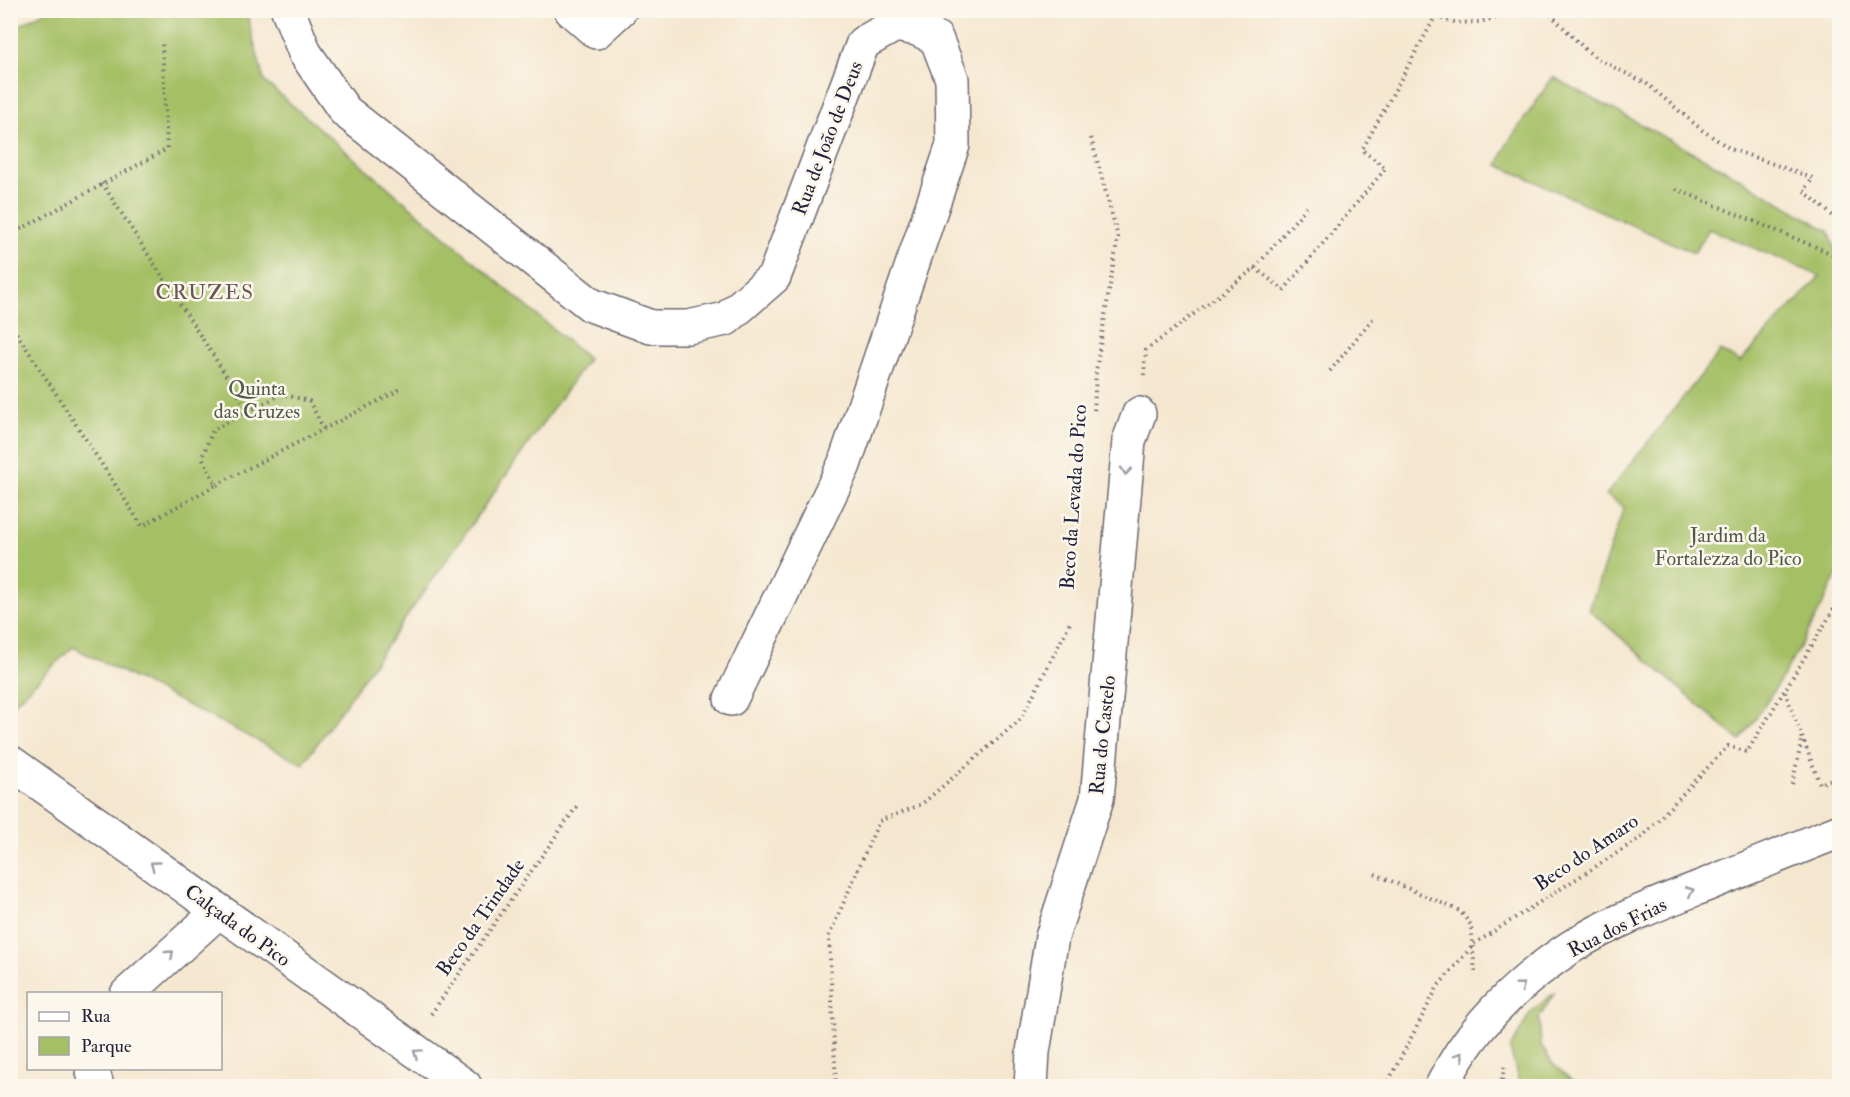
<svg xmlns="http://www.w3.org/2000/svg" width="1850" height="1097" font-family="'IM FELL Double Pica',serif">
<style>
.green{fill:#a5bf65;stroke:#647050;stroke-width:1.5}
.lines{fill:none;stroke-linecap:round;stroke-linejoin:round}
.minor-casing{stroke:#6c676f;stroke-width:36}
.path{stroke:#6c676f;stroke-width:4;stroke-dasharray:1.5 4.5;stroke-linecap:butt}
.minor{stroke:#fff;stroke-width:33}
.oneway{stroke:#9c9ca7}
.labels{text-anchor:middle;stroke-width:5;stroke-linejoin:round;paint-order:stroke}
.street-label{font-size:20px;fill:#22223b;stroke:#fbf7ec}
.park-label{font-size:20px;fill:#50594a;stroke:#fbf7ec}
.neighbourhood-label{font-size:21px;letter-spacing:1.5px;fill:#6b5454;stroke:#fbf7ec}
</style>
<rect width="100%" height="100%" fill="#fbf7ec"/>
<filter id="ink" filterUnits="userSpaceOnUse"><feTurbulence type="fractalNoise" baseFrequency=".0167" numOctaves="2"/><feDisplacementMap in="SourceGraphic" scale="12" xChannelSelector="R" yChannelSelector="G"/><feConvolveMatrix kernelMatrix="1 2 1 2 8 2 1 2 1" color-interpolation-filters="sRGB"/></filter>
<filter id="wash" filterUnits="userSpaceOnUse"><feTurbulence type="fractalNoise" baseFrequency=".008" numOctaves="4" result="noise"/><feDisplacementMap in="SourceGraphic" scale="24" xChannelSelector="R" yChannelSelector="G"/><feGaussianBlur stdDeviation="1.35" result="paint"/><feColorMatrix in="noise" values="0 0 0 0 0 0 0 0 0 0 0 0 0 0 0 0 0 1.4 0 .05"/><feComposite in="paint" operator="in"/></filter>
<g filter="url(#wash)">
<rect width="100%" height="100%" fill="#f5e7cf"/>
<path class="green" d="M48,10L246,11L264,81L588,359L303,764L73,647L11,706V30Z
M1553,77L1727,171L1829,231L1839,262V571C1811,631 1779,687 1740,741L1589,610L1624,507L1606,495L1720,351L1740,362L1820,276L1709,229L1694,253L1498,165L1507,144Z
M1555,992L1539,1018L1541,1045L1552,1063L1571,1080L1586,1086H1520L1510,1049L1531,1012Z"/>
</g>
<g filter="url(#ink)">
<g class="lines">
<defs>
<path id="minor" d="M288,10L305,53L345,111L591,305L651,327H688L726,319L774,277L863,43L895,25L917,29L936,38L952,79L953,145L844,465L731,699
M571,10L596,32L620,10
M10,762L465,1086
M127,994L219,911
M92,1068L97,1086
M1031,1086L1033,1052L1052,937L1097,799L1129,441L1139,414
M1442,1086C1469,1029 1518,982 1571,947C1612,921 1663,902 1708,884C1752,866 1795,849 1840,831"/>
</defs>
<use href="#minor" class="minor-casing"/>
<path class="path" d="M1546,10L1586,50L1599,60L1646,83L1702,130L1731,149L1813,178L1804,191L1840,222
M1091,138L1118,237L1096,370L1094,414
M102,183L249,411L282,394L309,401L324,429
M1676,189L1840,257
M10,235L167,149L162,42
M1255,268L1284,290L1386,168L1362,150L1435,17L1458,23L1479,22L1530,10
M10,323L142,526L216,485
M1330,371L1374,317
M1144,375L1146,350L1255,268L1309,204
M249,411L213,430L202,457L216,485L401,389
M1834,609L1840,612
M1785,692L1820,784L1840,776
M1792,784L1802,740
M1375,874L1460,911L1471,925L1475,973
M431,1014L577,806
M836,1086L829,936L879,821L922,804L1021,719L1070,623
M1386,1086L1438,986L1474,944L1642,837L1728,746L1747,752L1834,609L1840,595
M1501,1086L1505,1065"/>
<use href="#minor" class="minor"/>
</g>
<defs><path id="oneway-chevron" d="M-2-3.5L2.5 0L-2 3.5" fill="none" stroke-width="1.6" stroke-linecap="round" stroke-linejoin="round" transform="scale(1.5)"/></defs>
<g class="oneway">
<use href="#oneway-chevron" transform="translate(1126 471) rotate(95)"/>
<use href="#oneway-chevron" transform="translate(154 865) rotate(-144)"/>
<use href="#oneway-chevron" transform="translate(1690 891) rotate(-22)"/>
<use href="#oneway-chevron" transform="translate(170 954) rotate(-41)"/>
<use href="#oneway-chevron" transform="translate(1521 986) rotate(-38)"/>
<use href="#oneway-chevron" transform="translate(417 1053) rotate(-145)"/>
<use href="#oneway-chevron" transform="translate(1460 1056) rotate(-55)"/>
</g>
</g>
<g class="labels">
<g class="street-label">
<text transform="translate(827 138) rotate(-69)" y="7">Rua de João de Deus</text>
<text transform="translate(1073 497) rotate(-86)" y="7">Beco da Levada do Pico</text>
<text transform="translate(1102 735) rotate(-84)" y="7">Rua do Castelo</text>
<text transform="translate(1586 852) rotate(-34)" y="7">Beco do Amaro</text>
<text transform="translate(480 917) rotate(-55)" y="7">Beco da Trindade</text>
<text transform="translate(238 925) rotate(36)" y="7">Calçada do Pico</text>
<text transform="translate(1617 927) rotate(-27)" y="7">Rua dos Frias</text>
</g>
<g class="park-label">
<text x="257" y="395">Quinta<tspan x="257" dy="23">das Cruzes</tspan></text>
<text x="1728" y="542">Jardim da<tspan x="1728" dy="23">Fortalezza do Pico</tspan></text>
</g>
<g class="neighbourhood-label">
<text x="205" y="299">CRUZES</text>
</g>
</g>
<rect width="1850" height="1097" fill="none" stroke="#fbf7ec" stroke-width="36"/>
<rect x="27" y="992" width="195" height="78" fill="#fbf7ec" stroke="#a4a2a5" stroke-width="1.5"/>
<rect x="39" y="1012" width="30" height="9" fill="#ffffff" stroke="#a4a2a5" stroke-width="1.5"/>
<text x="81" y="1022" font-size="18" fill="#22223b">Rua</text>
<rect x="39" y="1037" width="30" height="18" fill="#a5bf65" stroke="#a4a2a5" stroke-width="1.5"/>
<text x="81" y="1052" font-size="18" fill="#22223b">Parque</text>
</svg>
